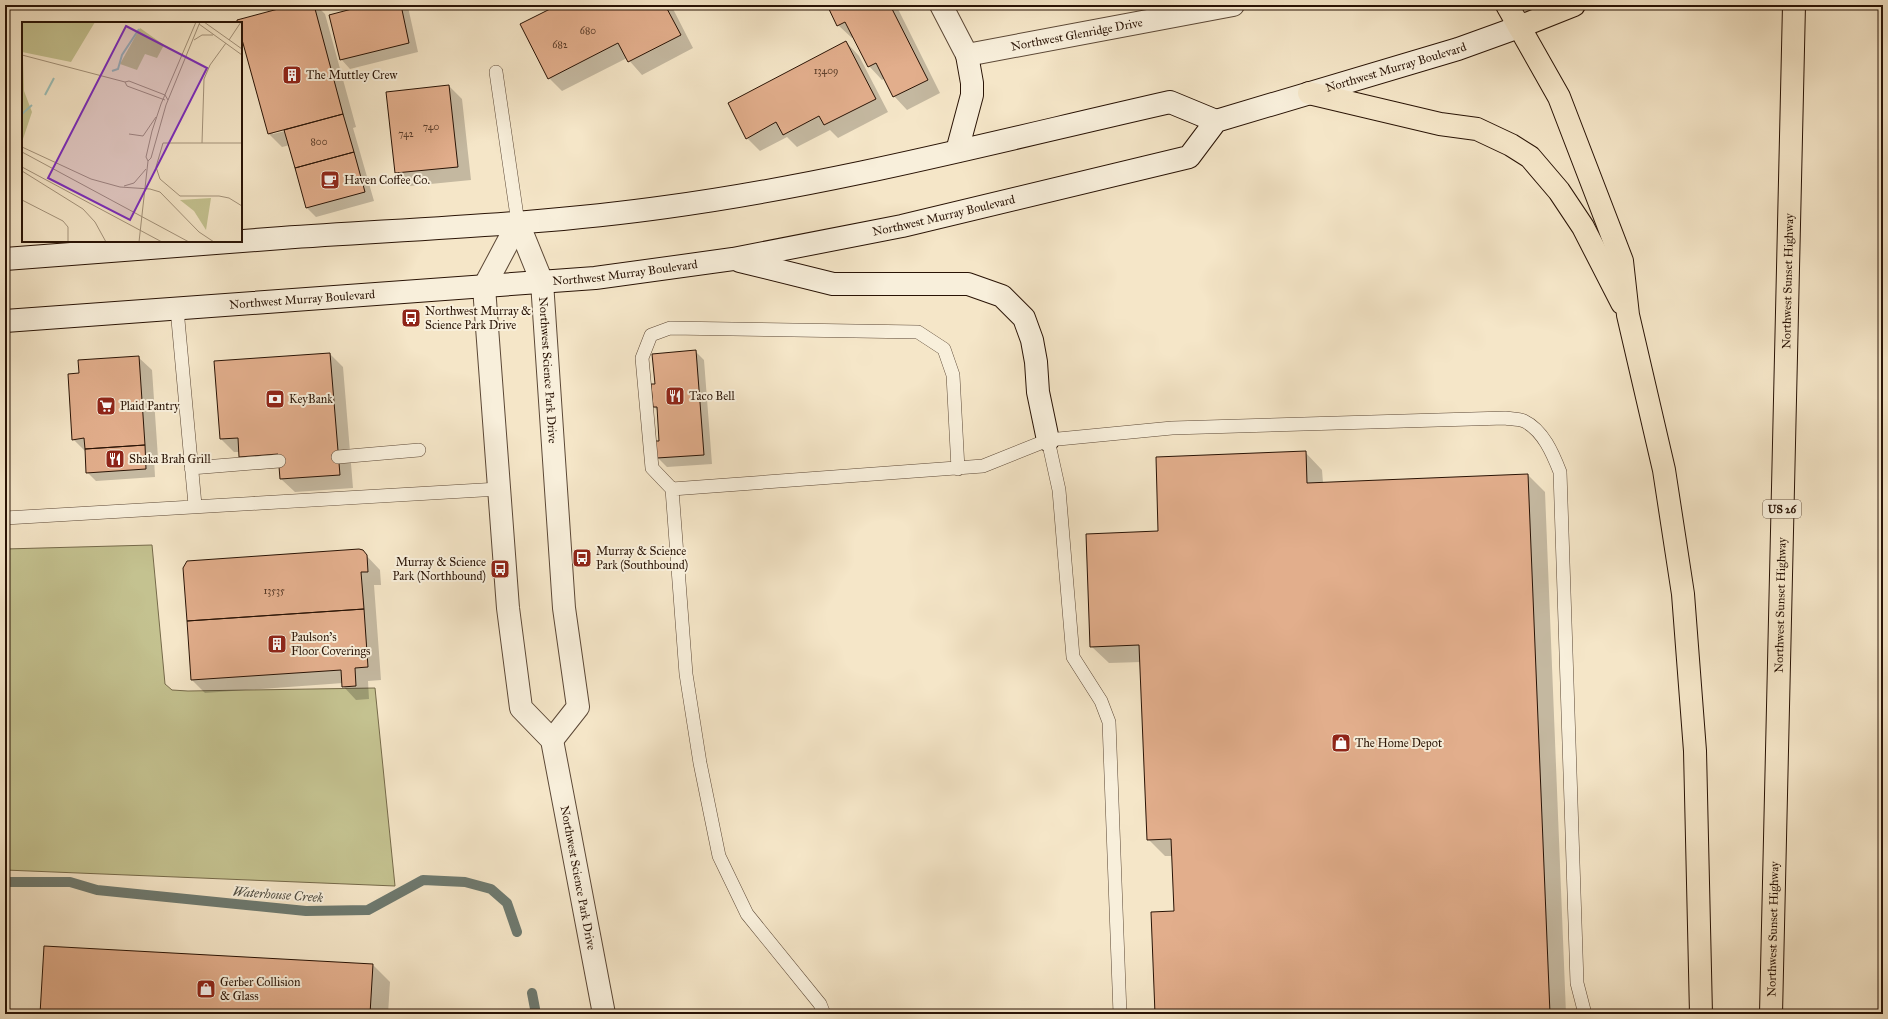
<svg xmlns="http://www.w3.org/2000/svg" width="1888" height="1019" font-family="'IM FELL Great Primer',serif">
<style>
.green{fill:#c4c290;stroke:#766a4a}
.shadow{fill:#0003;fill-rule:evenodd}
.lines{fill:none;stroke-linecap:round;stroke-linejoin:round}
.stream{stroke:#6e7a70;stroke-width:10}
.building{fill:#e2ae8c;stroke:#291305}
.service-casing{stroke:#5c4836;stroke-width:14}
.minor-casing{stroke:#5c4836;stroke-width:24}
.tertiary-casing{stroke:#5c4836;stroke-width:24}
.secondary-casing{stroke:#291305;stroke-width:24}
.primary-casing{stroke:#291305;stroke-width:24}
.motorway-casing{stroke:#291305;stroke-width:24}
.service{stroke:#f8efdb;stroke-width:13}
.minor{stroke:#f8efdb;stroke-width:22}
.tertiary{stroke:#f8efdb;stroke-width:22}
.secondary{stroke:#f8efdb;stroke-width:22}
.primary{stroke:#f5e6c8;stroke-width:22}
.motorway{stroke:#f5e6c8;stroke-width:22}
.labels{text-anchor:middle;stroke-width:4;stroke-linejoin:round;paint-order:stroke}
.number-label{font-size:10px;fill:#573a27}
.shield{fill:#f8efdb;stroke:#675545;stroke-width:1}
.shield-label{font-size:11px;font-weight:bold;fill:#291305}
.street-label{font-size:12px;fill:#291305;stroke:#f8efdb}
.poi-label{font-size:12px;fill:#291305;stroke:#f8efdb;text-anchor:start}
.water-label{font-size:13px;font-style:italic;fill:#514f44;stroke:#f8efdb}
.inset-river{fill:none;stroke:#9cbfb8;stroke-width:2}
.inset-road{fill:none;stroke:#a3927a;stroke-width:1}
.view{fill:#7b2cbf;fill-opacity:0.15;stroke:#7b2cbf;stroke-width:2}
.inset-edge{fill:none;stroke:#291305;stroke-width:2}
</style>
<rect width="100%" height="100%" fill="#f5e6c8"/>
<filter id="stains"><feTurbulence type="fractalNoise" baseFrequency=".005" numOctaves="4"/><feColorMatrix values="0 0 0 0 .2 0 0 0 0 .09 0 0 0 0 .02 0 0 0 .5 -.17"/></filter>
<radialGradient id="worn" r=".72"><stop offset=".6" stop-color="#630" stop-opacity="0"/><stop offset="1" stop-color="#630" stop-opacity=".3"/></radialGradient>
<path class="green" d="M152,545L165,684L172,690L188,691L375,688L395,886L5,870V549Z"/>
<path class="shadow" d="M297,5H316L325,14L356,127L353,128L374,201L316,217L307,208L290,145L282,147L269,134L241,32V23H238ZM285,128V131L273,134L272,132Z
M371,5H406L408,7L418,52L350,69L341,59Z
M560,5H671L693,48L642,75L627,58L562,91L549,78Z
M828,5H896L940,93L907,110L894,96L885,78L882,80L869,66L854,37L852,38L838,25Z
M846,42L859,56L888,112L838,138L830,130L797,147L787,137L760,151L747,138Z
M449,86L462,99L471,180L410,186L396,173L387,93Z
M695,351L704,360L712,464L667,467L658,458L656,442H660L658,411L654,407L656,385Z
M330,354L343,367L353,488L295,492L281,479L280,468L253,470L240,457V452H234L221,439L215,362Z
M138,357L152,370L158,458H154L155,477L96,481L87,472L86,452L73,439L80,374Z
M1305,452L1322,470L1323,483L1528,475L1545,492L1566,1014H1156L1175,912L1173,856H1165L1148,839L1141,662L1109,663L1091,646L1159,532Z
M362,551L380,570L381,585H374L381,680L368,681L369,699L356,700L343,686V683L205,693L192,680Z
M372,964L390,982L388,1014H41Z"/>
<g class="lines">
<path class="stream" d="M5,882H70L97,890L306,911L368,910L423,880L465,882L491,889L507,903L517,932
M532,993L536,1014"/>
</g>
<path class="building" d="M293,5H314L343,114L268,134L241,36V23H237V20Z
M367,5H401L409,43L340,60L329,15Z
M558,5H599L601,9L604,7L603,5H665L681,35L628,62L618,43L548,79L520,24Z
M827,5H890L928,80L893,97L876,63L868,67L845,22L837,26Z
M846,41L876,99L824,125L819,116L783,135L776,122L746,139L728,103Z
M449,85L458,167L395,173L386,92Z
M343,114L354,152L295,168L284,130Z
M354,152L365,192L306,208L295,168Z
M696,350L704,455L657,458L655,441H659L657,407H653L651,384H655L652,354Z
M330,353L340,475L280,479L278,454L239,457L238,438L220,439L214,361Z
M139,356L145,445L85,449L84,438L72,440L68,374L79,373L78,360Z
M145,445L146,469L86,473L85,449Z
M1306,451L1307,483L1528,474L1550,1014H1155L1151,912L1174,911L1171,839L1147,840L1139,645L1090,647L1086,534L1158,531L1156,457Z
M359,549L363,550L367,555L368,572H361L364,609L187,621L183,568L187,561Z
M364,609L368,667L355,668L356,686L342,687L341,670L191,680L187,621Z
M44,946L373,964L370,1014H40Z"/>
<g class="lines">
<defs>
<path id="service" d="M496,72L518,223
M177,309L195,505
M1048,440L1059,490L1073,657L1101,701L1109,722L1120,1014
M338,457L419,450
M191,468L279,461
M672,489L652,468L642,358L651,335L670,328L918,332L944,349L953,375L958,469
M5,518L499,489
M824,1014L820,1004L747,914L719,856L700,763L686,674L672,489L983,466L1048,440L1172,428L1505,418C1511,419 1519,419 1524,421C1543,430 1553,454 1560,472L1577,983L1585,1014"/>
<g id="minor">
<path id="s1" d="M941,5L967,55L1233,5"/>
</g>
<g id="tertiary">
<path id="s2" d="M518,223L484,287L508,608L521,708L552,740L604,1014"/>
<path id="s3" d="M518,223L542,282L564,608L578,707L552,740"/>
</g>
<g id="secondary">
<path d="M957,151L972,95V83L967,55"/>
<path d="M5,259C97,252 190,245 282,238C410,229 538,225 666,207C836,184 1002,140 1170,102L1216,121"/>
<path d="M740,261L833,284H968L1002,296L1024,318L1032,340L1036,362L1038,392L1048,440"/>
<path id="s4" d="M5,321L595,278L733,259L902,226L1189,157L1216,121L1458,49L1519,27"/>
</g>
<path id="primary" d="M1519,27L1574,5"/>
<g id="motorway">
<path d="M1507,5L1559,97L1622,261L1628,315L1664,470L1683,594L1695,751L1701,1014"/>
<path d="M1309,93L1440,124L1477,129L1511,145L1530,157L1559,191L1583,227L1622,303"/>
<path id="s5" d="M1771,1014L1794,5"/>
</g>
</defs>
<use href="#service" class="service-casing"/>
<use href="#minor" class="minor-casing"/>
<use href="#tertiary" class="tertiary-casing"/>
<use href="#secondary" class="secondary-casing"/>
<use href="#primary" class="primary-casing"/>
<use href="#motorway" class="motorway-casing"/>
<use href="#service" class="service"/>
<use href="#minor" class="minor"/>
<use href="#tertiary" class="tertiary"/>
<use href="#secondary" class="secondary"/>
<use href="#primary" class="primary"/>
<use href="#motorway" class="motorway"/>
</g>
<defs>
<symbol id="building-square" viewBox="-11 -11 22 22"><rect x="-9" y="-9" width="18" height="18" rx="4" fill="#8f2418" stroke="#f8efdb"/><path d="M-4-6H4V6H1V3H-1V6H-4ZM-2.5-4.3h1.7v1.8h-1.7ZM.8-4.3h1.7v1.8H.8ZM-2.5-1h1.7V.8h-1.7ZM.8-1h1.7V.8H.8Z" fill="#fff"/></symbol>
<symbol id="cafe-square" viewBox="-11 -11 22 22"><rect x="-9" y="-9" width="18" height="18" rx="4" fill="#8f2418" stroke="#f8efdb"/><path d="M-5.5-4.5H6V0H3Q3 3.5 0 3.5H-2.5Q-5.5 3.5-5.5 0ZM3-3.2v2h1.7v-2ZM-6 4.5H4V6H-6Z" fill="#fff"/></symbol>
<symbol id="bus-square" viewBox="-11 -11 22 22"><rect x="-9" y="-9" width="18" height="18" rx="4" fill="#8f2418" stroke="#f8efdb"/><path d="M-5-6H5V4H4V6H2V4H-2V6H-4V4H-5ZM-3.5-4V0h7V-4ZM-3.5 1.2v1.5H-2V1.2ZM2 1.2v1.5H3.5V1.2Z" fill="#fff"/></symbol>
<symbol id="restaurant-square" viewBox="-11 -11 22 22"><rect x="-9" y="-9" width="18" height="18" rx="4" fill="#8f2418" stroke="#f8efdb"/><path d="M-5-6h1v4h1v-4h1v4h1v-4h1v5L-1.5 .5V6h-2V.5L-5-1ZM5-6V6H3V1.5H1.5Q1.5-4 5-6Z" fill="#fff"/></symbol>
<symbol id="bank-square" viewBox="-11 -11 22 22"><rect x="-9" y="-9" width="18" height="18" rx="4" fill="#8f2418" stroke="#f8efdb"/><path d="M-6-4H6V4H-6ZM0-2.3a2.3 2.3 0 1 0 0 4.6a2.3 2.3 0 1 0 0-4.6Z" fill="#fff"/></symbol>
<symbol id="supermarket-square" viewBox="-11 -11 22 22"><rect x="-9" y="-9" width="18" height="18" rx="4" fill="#8f2418" stroke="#f8efdb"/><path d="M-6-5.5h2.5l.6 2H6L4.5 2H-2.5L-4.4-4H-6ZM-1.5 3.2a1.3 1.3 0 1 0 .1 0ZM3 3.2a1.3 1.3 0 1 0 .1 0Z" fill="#fff"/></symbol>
<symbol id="shop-square" viewBox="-11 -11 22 22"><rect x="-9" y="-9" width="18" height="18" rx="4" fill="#8f2418" stroke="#f8efdb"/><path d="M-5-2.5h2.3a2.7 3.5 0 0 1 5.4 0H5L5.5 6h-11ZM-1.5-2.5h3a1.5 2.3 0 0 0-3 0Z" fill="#fff"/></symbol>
</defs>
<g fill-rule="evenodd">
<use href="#building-square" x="281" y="64" width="22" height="22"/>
<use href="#cafe-square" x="319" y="169" width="22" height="22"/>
<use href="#bus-square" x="400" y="307" width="22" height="22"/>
<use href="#restaurant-square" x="664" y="385" width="22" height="22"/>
<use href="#bank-square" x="264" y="388" width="22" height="22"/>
<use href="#supermarket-square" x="95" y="395" width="22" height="22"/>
<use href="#restaurant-square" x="104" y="448" width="22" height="22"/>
<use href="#bus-square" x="571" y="547" width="22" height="22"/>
<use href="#bus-square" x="489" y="558" width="22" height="22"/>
<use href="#building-square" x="266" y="633" width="22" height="22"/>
<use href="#shop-square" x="1330" y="732" width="22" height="22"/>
<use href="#shop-square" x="195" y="978" width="22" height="22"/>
</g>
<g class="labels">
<g class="number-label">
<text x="588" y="34">680</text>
<text x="560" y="48">682</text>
<text x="826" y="74">13409</text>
<text x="431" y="130">740</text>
<text x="406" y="137">742</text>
<text x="319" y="145">800</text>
<text x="274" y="594">13535</text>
</g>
<rect class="shield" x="1763" y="500" width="38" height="18" rx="3"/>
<g class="shield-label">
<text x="1782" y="513">US 26</text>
</g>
<g class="street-label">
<text dy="4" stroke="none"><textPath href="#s1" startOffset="168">Northwest Glenridge Drive</textPath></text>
<text dy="4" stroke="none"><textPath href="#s4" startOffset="1431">Northwest Murray Boulevard</textPath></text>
<text dy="4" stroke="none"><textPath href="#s4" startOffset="946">Northwest Murray Boulevard</textPath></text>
<text dy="4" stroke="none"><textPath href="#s4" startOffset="622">Northwest Murray Boulevard</textPath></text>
<text dy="4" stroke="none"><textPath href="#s5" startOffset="733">Northwest Sunset Highway</textPath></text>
<text dy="4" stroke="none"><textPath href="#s4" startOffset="298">Northwest Murray Boulevard</textPath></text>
<text dy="4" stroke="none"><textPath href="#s3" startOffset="152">Northwest Science Park Drive</textPath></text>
<text dy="4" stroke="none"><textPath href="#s5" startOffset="409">Northwest Sunset Highway</textPath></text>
<text dy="4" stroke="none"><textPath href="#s2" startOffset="680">Northwest Science Park Drive</textPath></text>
<text dy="4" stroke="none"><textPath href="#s5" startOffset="85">Northwest Sunset Highway</textPath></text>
</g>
<g class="poi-label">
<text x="306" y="79">The Muttley Crew</text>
<text x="344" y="184">Haven Coffee Co.</text>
<text x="425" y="315">Northwest Murray &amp;<tspan x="425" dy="14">Science Park Drive</tspan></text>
<text x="689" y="400">Taco Bell</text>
<text x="289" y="403">KeyBank</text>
<text x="120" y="410">Plaid Pantry</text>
<text x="129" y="463">Shaka Brah Grill</text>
<text x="596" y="555">Murray &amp; Science<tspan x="596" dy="14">Park (Southbound)</tspan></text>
<text x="486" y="566" text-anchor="end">Murray &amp; Science<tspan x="486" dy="14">Park (Northbound)</tspan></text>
<text x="291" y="641">Paulson's<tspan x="291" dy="14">Floor Coverings</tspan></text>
<text x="1355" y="747">The Home Depot</text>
<text x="220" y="986">Gerber Collision<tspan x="220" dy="14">&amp; Glass</tspan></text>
</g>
<g class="water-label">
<text transform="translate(278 894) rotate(4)" y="5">Waterhouse Creek</text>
</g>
</g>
<g transform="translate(22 22)">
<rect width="220" height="220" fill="#f5e6c8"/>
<path d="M0,0H73L49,40L0,30ZM118,6L142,23L135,36L123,32L115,48L98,42ZM1,37L2,69L10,90L0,120ZM189,176L184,208L172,189L158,178Z" fill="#c4c290"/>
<path class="inset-river" d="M90,49L96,47L100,33L117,7M23,73L32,56M0,92L10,83"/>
<path class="inset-road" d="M182,0L220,27M177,2L220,33M172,18L180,13H191M207,18L219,0M0,33L103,60L107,59L143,73L146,78M103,60L105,64L143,78M107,112L121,114L134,95M180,121L182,57L188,43L204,21M220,121H141L134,145L138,157L158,174H197L207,176L220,184M0,125L69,157L98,165L128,167L138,170L177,210L192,220M0,130L167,220M126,139L129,136L144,83L178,0M0,145L140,220M0,149L61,187L73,200L84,220M102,164L112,161L124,147M0,178L41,199L46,205V220M117,220L126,139L124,135L130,109L139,82L174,0"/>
<path class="view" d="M104,4L185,46L108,198L26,156Z"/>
<rect width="220" height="220" class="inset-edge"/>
</g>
<rect width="1888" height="1019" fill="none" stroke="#f5e6c8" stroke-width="20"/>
<rect x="6" y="6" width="1876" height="1007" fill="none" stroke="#291305" stroke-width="2"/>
<rect x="10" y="10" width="1868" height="999" fill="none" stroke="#291305"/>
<rect width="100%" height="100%" filter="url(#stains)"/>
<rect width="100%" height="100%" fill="url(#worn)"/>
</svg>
